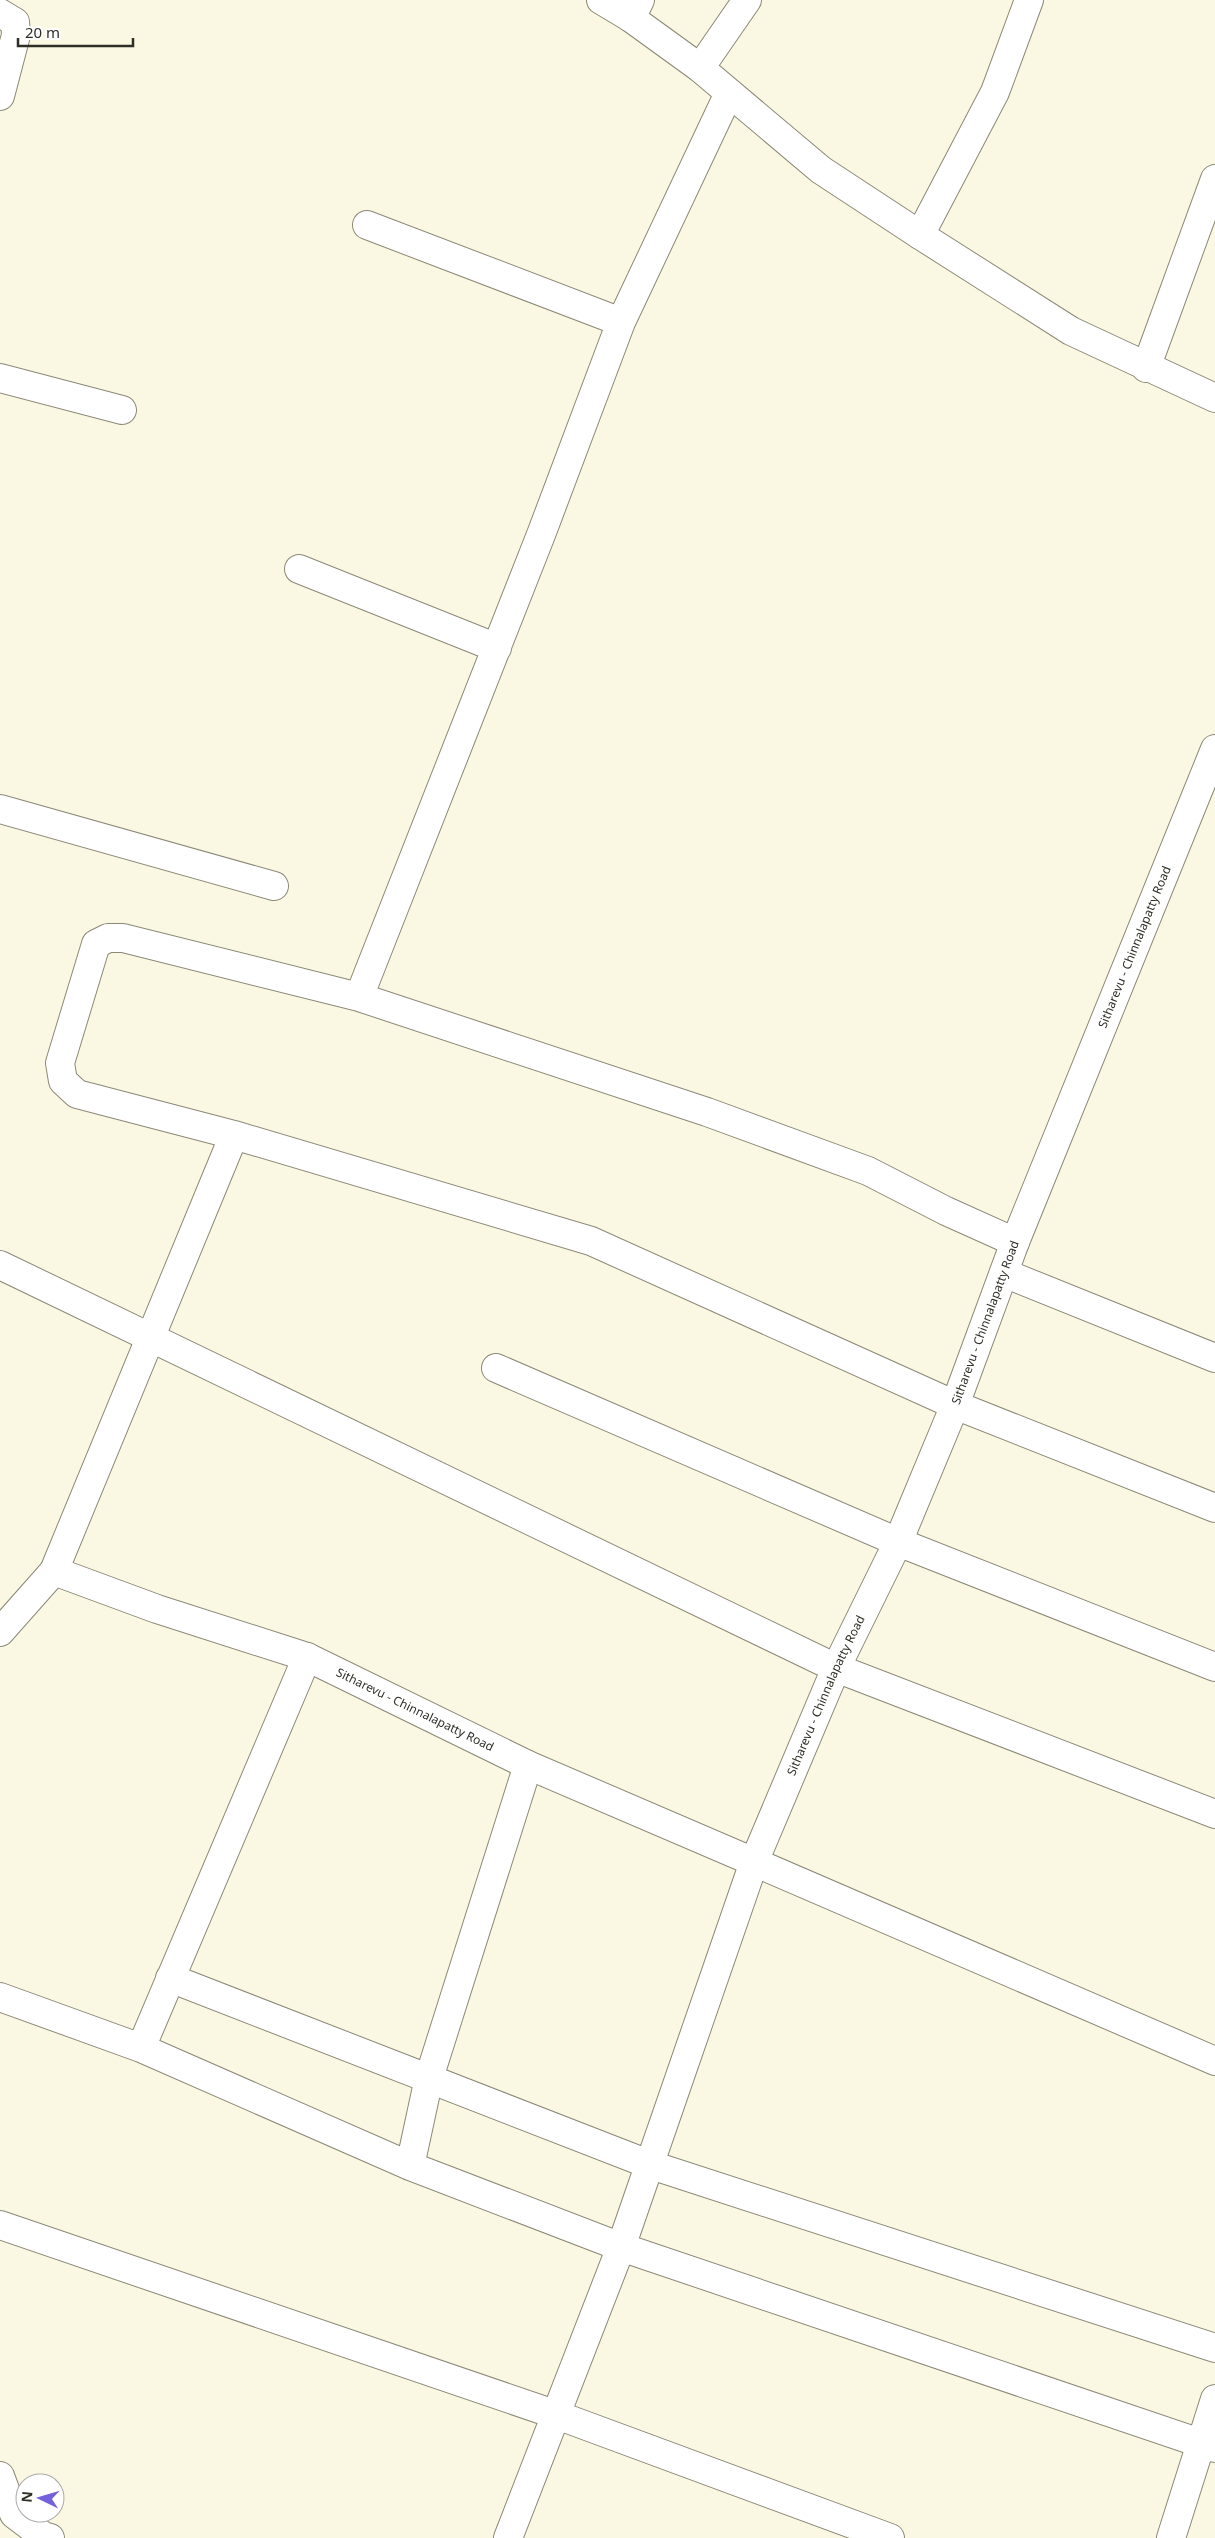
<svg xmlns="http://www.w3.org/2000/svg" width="1215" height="2538" font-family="'Noto Sans',sans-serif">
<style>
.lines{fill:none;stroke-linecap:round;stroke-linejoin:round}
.minor-casing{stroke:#8c8977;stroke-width:30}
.tertiary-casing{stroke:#8c8977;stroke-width:30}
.secondary-casing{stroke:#8c8977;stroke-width:30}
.minor{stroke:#fff;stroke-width:28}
.tertiary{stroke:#fff;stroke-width:28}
.secondary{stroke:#fff;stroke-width:28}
.labels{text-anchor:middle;stroke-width:5;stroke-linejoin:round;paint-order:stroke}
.street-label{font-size:12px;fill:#2f2e27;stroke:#fff}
</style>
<rect width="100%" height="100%" fill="#faf7e3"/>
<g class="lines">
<defs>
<path id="minor" d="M0,13L15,22L16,35L0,96
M631,18L640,0
M700,68L747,0
M367,225L621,322
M920,235L995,92L1029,0
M1146,368L1215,179
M0,378L122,410
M299,569L497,648
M0,809L274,886
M359,997L542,532L621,322L729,93
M1015,1242L946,1211L868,1171L707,1112L359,997L123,938H108L96,944L60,1063L63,1081L77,1094L234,1135L591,1241L955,1405L1215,1508
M0,1265L836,1668L1215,1814
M1004,1273L1215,1358
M496,1368L898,1542L1215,1667
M54,1571L234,1135
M170,1978L651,2165L1215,2348
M0,1997L141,2048L410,2166L621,2247L1215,2448
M141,2048L307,1657
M410,2166L429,2078L528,1765
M0,2225L557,2415L890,2538
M0,2476L14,2514L43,2536L50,2538
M508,2538L621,2247L754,1862L1215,2061
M1171,2538L1215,2399"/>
<path id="tertiary" d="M601,0L631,18L700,68L821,170L920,235L1071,331L1215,398"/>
<g id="secondary">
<path id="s1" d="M0,1632L54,1571L157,1609L307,1657L528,1765L754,1862L836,1668L898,1542L955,1405L1015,1242L1215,749"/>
</g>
</defs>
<use href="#minor" class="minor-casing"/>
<use href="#tertiary" class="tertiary-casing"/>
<use href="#secondary" class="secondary-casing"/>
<use href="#minor" class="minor"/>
<use href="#tertiary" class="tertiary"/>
<use href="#secondary" class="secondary"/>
</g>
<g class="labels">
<g class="street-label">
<text dy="4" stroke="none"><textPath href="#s1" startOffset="1832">Sitharevu - Chinnalapatty Road</textPath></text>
<text dy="4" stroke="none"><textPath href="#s1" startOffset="1428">Sitharevu - Chinnalapatty Road</textPath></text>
<text dy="4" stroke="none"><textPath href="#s1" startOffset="1022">Sitharevu - Chinnalapatty Road</textPath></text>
<text dy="4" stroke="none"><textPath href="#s1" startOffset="469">Sitharevu - Chinnalapatty Road</textPath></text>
</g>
</g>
<g transform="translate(40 2498) rotate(275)"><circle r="24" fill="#ffffff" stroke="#acaba9"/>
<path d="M0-4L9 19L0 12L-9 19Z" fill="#7462dd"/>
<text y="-8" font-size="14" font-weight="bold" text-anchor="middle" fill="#2f2e27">N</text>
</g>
<path d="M18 38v8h115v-8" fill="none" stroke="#2f2e27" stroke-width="2.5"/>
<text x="25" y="38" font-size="15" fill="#2f2e27" stroke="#ffffff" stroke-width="4" paint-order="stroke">20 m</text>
</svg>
